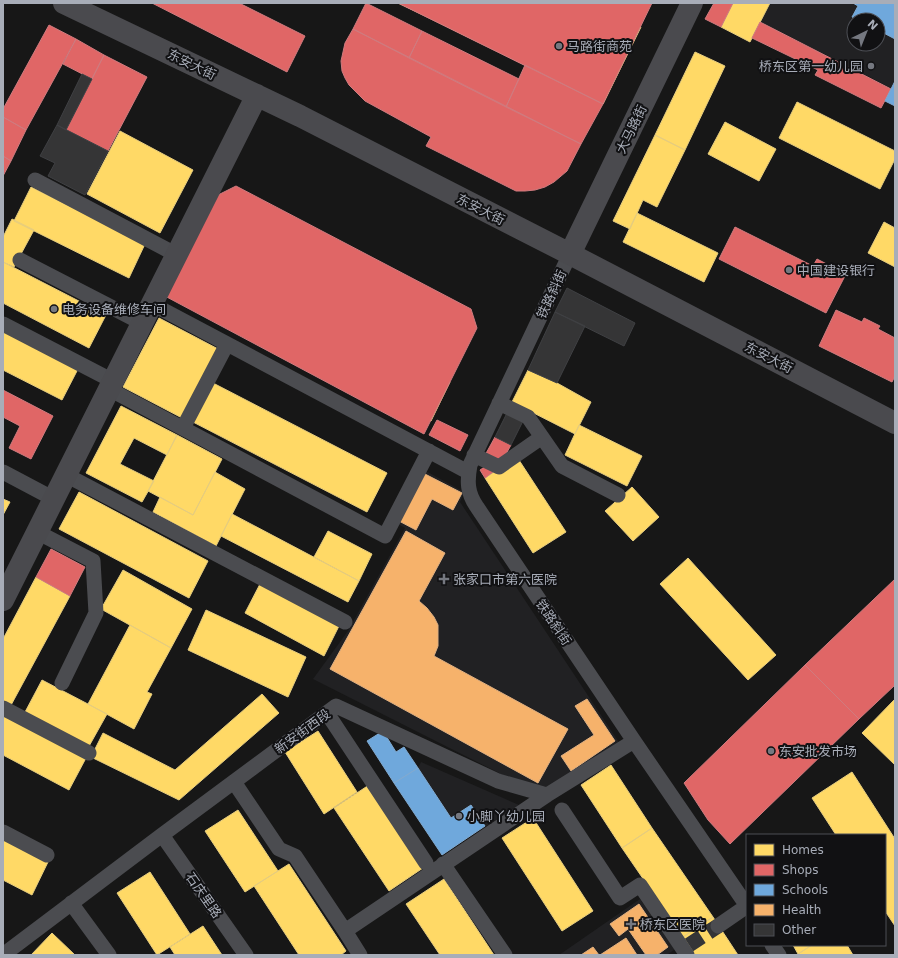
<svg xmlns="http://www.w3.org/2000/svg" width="898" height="958" font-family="'DejaVu Sans','Noto Sans SC',sans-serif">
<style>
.built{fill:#212123;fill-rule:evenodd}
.homes{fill:#ffd966;stroke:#e5cc7f}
.shops{fill:#e06666;stroke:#cf7b7f}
.schools{fill:#6fa8dc;stroke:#80aad1}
.health{fill:#f6b26b;stroke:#dfb082}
.building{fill:#353536;stroke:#3f4043}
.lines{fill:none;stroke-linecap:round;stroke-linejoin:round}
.street-tunnel{stroke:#343537;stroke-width:15;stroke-dasharray:15 8;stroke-linecap:butt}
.street{stroke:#4b4c50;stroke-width:15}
.secondary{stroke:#4a4a4e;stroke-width:22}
.poi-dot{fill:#757880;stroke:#111113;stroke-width:1.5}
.labels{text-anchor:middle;stroke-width:4;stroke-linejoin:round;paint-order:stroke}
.poi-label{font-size:13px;fill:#a8adb8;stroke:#111113;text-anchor:start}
.street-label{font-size:13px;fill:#a8adb8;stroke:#111113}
</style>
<rect width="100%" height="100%" fill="#171717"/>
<path class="built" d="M770,3H895V106L885,101L891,88L760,22ZM854,20H878V44H854Z
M424,470L464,492L460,502L620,744L547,787L511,779L313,679L348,631L405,528L396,523Z
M421,762L519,805L442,855L418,768Z
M640,899L675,949L667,955H559Z"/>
<path class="homes" d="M398,3H426L421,14Z
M426,3H487L542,29L525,65L421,14Z
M733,3H770L750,42L721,27Z
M596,5L641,27L603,104L525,65L542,29L575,44Z
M695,52L725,66L685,150L655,135Z
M797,102L895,151V159L880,189L779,138Z
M725,122L776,149L759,181L708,154Z
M120,131L193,170L160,233L87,194Z
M655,135L685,150L657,207L643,200L630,229L613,221Z
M31,187L145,244L129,278L14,221Z
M637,213L718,253L704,282L623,242Z
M12,219L34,230L14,267L3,262V237Z
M884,222L895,228V267L868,253Z
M188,247L322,316L304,354L169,283Z
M3,262L106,315L89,348L3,303Z
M322,316L450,382L431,421L304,354Z
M159,318L220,350L184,419L123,387Z
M3,331L78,369L62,400L3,370Z
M528,370L557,383L591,402L575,434L512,402Z
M213,383L387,473L367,512L193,422Z
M121,406L177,435L167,455L134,438L120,464L154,481L142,502L86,473Z
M579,425L642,456L627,486L565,455Z
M177,435L222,459L193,515L148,491Z
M517,457L566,532L533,553L485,478Z
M215,472L245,489L216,546L153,512L160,497L193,515Z
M632,487L659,517L633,541L605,511Z
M79,492L208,561L189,598L59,529Z
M3,499L10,502L3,515Z
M232,514L359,581L348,602L221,536Z
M328,531L372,554L359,581L314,557Z
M688,558L776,655L748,680L660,584Z
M123,570L192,609L171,648L101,609Z
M36,577L70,596L10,707L3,704V639Z
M260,584L339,626L324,656L245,613Z
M206,610L306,657L288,697L188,650Z
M130,625L171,648L147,692L152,694L134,729L88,704Z
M42,680L107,714L88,748L24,714Z
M262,694L279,713L179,800L91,757L103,733L175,770Z
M895,699V765L862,733Z
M3,714L86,758L69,790L3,755Z
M318,731L357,792L324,814L285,752Z
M611,765L652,828L622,848L581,785Z
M852,772L895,839V926L885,911V835H836L812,798Z
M369,785L423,868L389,891L334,808Z
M238,810L278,871L245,892L205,831Z
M533,818L593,911L562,931L502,838Z
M652,828L713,917L683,937L622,848Z
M3,840L48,862L32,895L3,880Z
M289,864L346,951L341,955H299L254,886Z
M150,872L190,934L157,955L117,893Z
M444,879L494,955H440L406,904Z
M713,917L738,955H695L683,937Z
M203,926L222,955H175L170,947Z
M52,933L75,955H31Z
M793,945H812L798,954Z
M812,945H847L853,955H799L798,954Z"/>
<path class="shops" d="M152,3H239L305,36L287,72Z
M366,3L422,31L409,58L353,29Z
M398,3H652L603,104Z
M714,3H733L721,27L705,19Z
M760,22L891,89L881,108L815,75L818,70L752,38Z
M49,25L76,39L26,130L3,117V109Z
M353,29L581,144L567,171L554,182L545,187L535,190L525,191H516L426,146L431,137L365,101L349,85L345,78L342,71L341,61L345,43Z
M422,31L519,79L506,107L409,58Z
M76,39L104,55L92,79L63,64Z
M104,55L147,77L108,151L66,130Z
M525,65L603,104L581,144L506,107Z
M3,117L26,130L11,161L3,156Z
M3,156L11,161L3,176Z
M236,186L471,309L477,328L424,434L163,295L216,196Z
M735,227L813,266L817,259L846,274L826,313L719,259Z
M836,310L862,322L864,318L880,326L878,329L895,338V376L892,382L819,346Z
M3,390L53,416L31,459L9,448L20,426L3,417Z
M437,420L468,435L460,451L429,435Z
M495,437L511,445L500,465L484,457Z
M489,464L493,472L485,478L480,470Z
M51,549L85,567L70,596L36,577Z
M895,579V685L859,719L805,665Z
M805,665L859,719L730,844L708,820L684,783Z"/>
<path class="schools" d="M853,3H895V39L878,30V20H858L852,17L858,6Z
M895,81V106L885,101Z
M383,731L396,752L404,747L418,768L394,783L367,741Z
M418,768L451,818L471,805L485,826L442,855L394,783Z"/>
<path class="health" d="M423,473L462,493L453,510L432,499L416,530L399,521Z
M406,531L445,553L419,601L427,608L434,617L438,625V646L434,656L568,729L538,783L330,669Z
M587,699L615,741L571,771L561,756L594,735L575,706Z
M639,904L668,947L657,955H646L628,929L619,936L610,924Z
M626,938L637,955H600Z
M593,947L599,955H581Z"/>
<path class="building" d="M82,74L92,79L66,130L57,125Z
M57,125L108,151L85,195L48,176L55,163L40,156Z
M567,288L635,323L624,346L555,312Z
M555,312L585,326L557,383L528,370Z
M507,413L523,421L511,445L495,437Z"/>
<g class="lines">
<path class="street-tunnel" d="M689,945L718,926"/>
<path class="street" d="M35,180L177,255
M570,254L470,465C467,481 467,493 477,507L634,741L747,906
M20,260L142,323
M152,304L468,472
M3,324L113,381
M109,389L385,536L429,451
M499,403L528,417L562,466L618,495
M183,428L227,344
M474,455L499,467L542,437
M3,472L54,499
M66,475L345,622
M37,532L93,561L96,613L62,683
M3,708L89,753
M327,713L426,863
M234,782L279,849L295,856L345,931L360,955
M562,810L620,898L640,885L687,955
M3,832L47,855
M162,835L246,955
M443,864L505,955
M71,903L109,955
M718,926L747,906
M345,931L547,795
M772,945L779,955
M3,955L162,835L336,706L498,781L547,795L634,741"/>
<path class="secondary" d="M64,3L300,116L570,254L895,423
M570,254L692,3
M3,600L257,95"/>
</g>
<g class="poi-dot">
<circle cx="559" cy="46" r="4"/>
<circle cx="871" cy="66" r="4"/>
<circle cx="789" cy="270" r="4"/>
<circle cx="54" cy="309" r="4"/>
<path d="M442 573h4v4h4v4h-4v4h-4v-4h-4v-4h4z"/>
<circle cx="771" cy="751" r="4"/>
<circle cx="459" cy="816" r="4"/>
<path d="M629 918h4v4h4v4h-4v4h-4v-4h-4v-4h4z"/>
</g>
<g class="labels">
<g class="poi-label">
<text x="567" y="51">马路街商苑</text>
<text x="863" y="71" text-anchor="end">桥东区第一幼儿园</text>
<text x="797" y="275">中国建设银行</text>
<text x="62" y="314">电务设备维修车间</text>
<text x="453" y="584">张家口市第六医院</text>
<text x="779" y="756">东安批发市场</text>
<text x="467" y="821">小脚丫幼儿园</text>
<text x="640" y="929">桥东区医院</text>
</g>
<g class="street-label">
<text transform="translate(192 64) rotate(26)" y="5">东安大街</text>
<text transform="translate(631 129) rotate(-64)" y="5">大马路街</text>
<text transform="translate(481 209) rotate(27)" y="5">东安大街</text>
<text transform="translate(551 294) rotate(-65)" y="5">铁路斜街</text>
<text transform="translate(769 357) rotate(27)" y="5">东安大街</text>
<text transform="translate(554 622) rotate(56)" y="5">铁路斜街</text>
<text transform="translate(302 731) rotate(-36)" y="5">新安街西段</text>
<text transform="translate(204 895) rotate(55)" y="5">石庆里路</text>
</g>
</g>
<rect width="898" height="958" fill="none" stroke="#a8adb8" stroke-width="8"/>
<rect x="746" y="834" width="140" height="112" fill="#111113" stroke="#4d4f55"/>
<rect x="754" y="844" width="20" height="12" fill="#ffd966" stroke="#4d4f55"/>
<text x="782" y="854" font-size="12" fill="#a8adb8">Homes</text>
<rect x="754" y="864" width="20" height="12" fill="#e06666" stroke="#4d4f55"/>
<text x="782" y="874" font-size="12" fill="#a8adb8">Shops</text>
<rect x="754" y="884" width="20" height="12" fill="#6fa8dc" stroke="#4d4f55"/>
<text x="782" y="894" font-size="12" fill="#a8adb8">Schools</text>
<rect x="754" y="904" width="20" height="12" fill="#f6b26b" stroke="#4d4f55"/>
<text x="782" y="914" font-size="12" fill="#a8adb8">Health</text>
<rect x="754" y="924" width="20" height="12" fill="#353536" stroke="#4d4f55"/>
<text x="782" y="934" font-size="12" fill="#a8adb8">Other</text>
<g transform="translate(866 32) rotate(43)"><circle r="19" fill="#111113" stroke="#4d4f55"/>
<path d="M0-3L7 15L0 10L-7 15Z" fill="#757880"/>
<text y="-6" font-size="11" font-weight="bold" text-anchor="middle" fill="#a8adb8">N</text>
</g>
</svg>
